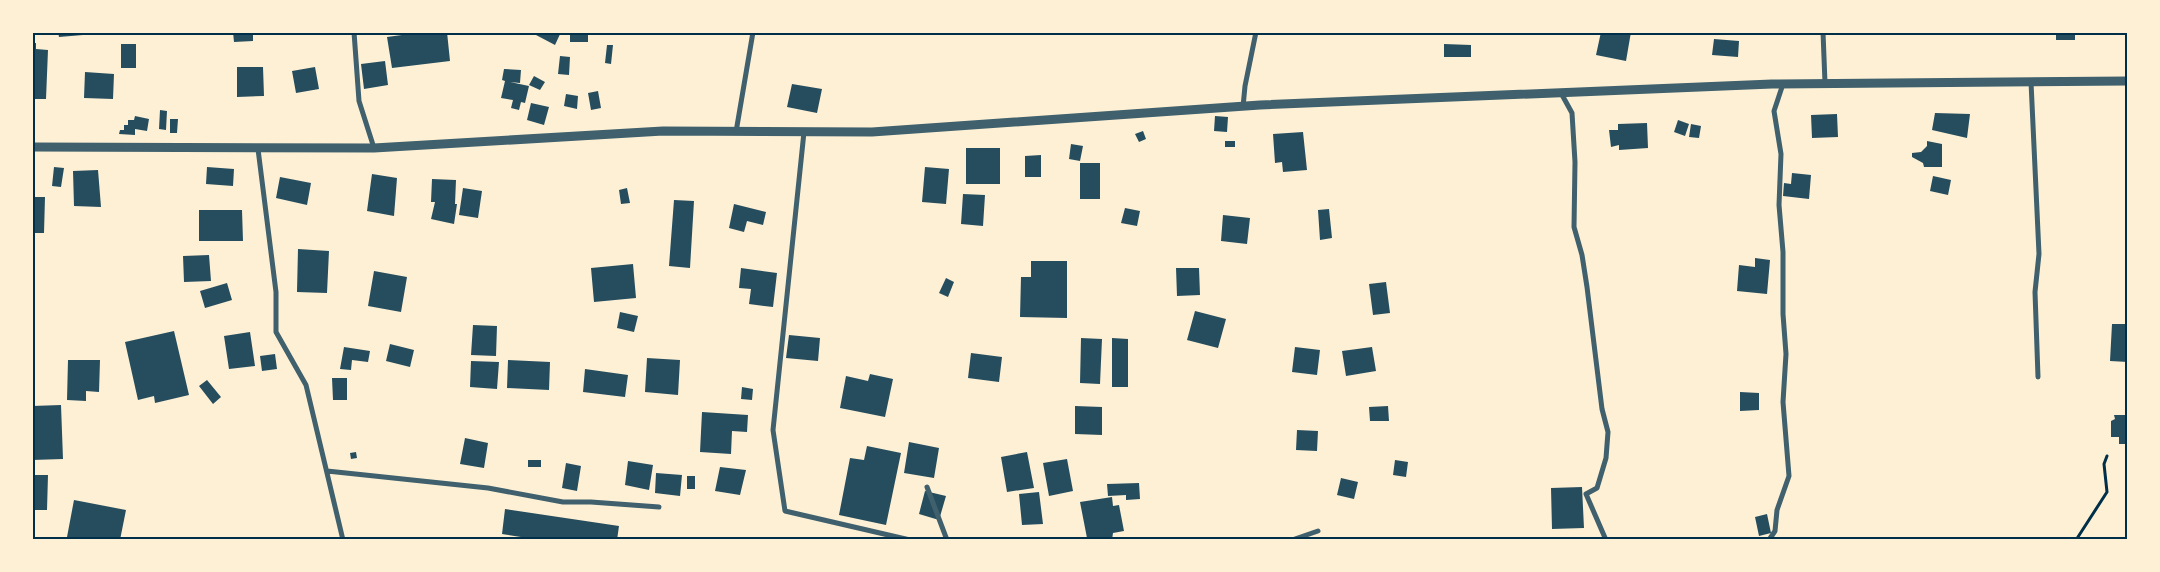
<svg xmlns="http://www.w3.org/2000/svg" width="2160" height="572" font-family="Barlow,sans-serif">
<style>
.building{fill:#264d5e}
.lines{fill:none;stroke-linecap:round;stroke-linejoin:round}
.path{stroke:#003049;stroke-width:3}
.minor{stroke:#3f606c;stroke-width:5}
.tertiary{stroke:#3f606c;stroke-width:9}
.neatline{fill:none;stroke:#003049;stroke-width:2}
</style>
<rect width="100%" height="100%" fill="#fdf0d5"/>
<path class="building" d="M58,32H83V35L59,37Z
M233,32H253V41L234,42Z
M424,32H447L450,61L392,68L387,37Z
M537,32H561L555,45L536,35Z
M570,32H588V42H570Z
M1601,32H1631L1626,61L1596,55Z
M2056,32H2075V40H2056Z
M1714,39L1739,41L1738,57L1712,55Z
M32,43H36V49L48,50L46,99H32Z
M121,44H136V68H121Z
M1444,44L1471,45V57H1444Z
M607,45H613L611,64L605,63Z
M560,56L570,57L569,75L558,74Z
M385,61L388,85L364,89L361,64Z
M237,67H263L264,96L237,97Z
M315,67L319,89L296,93L292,71Z
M504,69L521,70L520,83L510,82L529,86L525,103L521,102L519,110L511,108L513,100L501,98L505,81L502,80Z
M85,72L114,74L113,99L84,98Z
M534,76L545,82L540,90L529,85Z
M792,84L822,89L817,113L787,107Z
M598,91L601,108L591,110L588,93Z
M566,94L578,96L577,109L564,106Z
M531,103L549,107L544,125L527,120Z
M160,110L167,111L166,130L159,129Z
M1935,113L1970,114L1967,138L1932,130Z
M1837,114L1838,137L1812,138L1811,115Z
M135,116L149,119L147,131L135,129V135L119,134L120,130H124V125H128V120H134Z
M1215,116L1228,117L1227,132L1214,131Z
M170,119H178L177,133H170Z
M1678,120L1689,124L1685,136L1674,132Z
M1647,123L1648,148L1619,150V145L1611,147L1609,130H1618V124Z
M1691,124L1701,126L1699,138L1689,137Z
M1143,131L1146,139L1139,142L1135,134Z
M1303,132L1307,170L1283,172L1282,162L1275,163L1273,134Z
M1225,141H1235V147H1225Z
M1927,141L1942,144V167H1924L1923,163L1912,157V153L1921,152L1927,146Z
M1071,144L1083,146L1080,161L1069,159Z
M966,148H1000V184H966Z
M1041,155V177H1025V156Z
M1080,163H1100V199H1080Z
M54,167L64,168L61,187L52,186Z
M207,167L234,169L233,186L206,184Z
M925,167L949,169L946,204L922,202Z
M98,170L101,207L74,206L73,171Z
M1792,173L1811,175L1809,199L1783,196L1784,183L1791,184Z
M372,174L397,178L394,216L367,211Z
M1933,176L1951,180L1948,195L1930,191Z
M280,177L311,183L307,205L276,198Z
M432,179L456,180L455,204H457L454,224L431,219L435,202H431Z
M463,188L482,191L478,218L459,215Z
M627,188L630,203L621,204L619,190Z
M963,194L985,195L983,226L961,224Z
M32,197H45L44,233H32Z
M674,200L694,201L690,268L669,266Z
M734,204L766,212L763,225L747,221L744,232L729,228Z
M1125,208L1140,211L1137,226L1121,223Z
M1329,209L1332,238L1320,240L1318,210Z
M199,210H242L243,241H199Z
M1223,215L1250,218L1247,244L1221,241Z
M298,249L329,251L327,293L297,292Z
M209,255L211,281L184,282L183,256Z
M1755,258L1770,260L1767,294L1737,291L1739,265L1755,267Z
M1031,261H1067V318L1020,317L1021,277H1031Z
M633,264L636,298L594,302L591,268Z
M741,268L777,273L773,307L749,304L751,289L739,288Z
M1176,268H1199L1200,295L1177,296Z
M374,271L407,277L401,312L368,306Z
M946,278L954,282L948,297L939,293Z
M1386,282L1390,313L1373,315L1369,284Z
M227,283L232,300L205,308L200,291Z
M1195,311L1226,319L1218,348L1187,340Z
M620,312L638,316L634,332L617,328Z
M2112,324H2128V362L2110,361Z
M473,325L497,326L496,356L471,355Z
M174,331L189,395L155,403L154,396L138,400L125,342Z
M250,332L255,366L229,369L224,336Z
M789,335L820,338L818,361L786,358Z
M1081,338L1102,339L1100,384L1080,383Z
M1112,338L1128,339V387H1112Z
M390,344L414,350L410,367L386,361Z
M344,347L370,351L368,362L352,360L351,370L340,369Z
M1295,347L1320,350L1317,375L1292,372Z
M1372,347L1376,371L1346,376L1342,351Z
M971,353L1002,357L999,382L968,378Z
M275,354L277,369L262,371L260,356Z
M647,358L680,360L678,395L645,392Z
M68,360H100L99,392L86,391V401L67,400Z
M508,360L550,362L549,390L507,388Z
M471,361L499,362L497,389L470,387Z
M585,369L628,375L625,397L583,392Z
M870,374L893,379L885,417L840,408L846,376L868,381Z
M332,378H347V400H333Z
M207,380L221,397L213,404L199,386Z
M742,387L753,389L752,400L741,399Z
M1740,392L1759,393V410L1740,411Z
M61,405L63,459L32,460V406Z
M1075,406L1102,407V435L1075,434Z
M1388,406L1389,421H1370L1369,407Z
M702,412L748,415L747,432L732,431L731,454L700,452Z
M2114,415H2128V444H2119V437H2111V421L2115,419Z
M1297,430L1318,431L1317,451L1296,450Z
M465,438L488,443L484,468L460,464Z
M909,442L939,448L934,478L904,473Z
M867,446L901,453L886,525L839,515L850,458L864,460Z
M356,452L357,458L351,459L350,453Z
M1027,452L1034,488L1007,492L1001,457Z
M1067,459L1073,491L1049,496L1043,463Z
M528,460H541V467H528Z
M1395,460L1408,462L1406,477L1393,475Z
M628,461L653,465L649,490L625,485Z
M566,463L581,466L577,491L562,488Z
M720,467L746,470L740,495L715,491Z
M656,473L682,475L680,496L655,493Z
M32,475H48L47,510H32Z
M687,476H695V489H687Z
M1341,478L1358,482L1354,499L1337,495Z
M1139,483L1140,499L1126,500V495L1108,496L1107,484Z
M1582,487L1584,528L1552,529L1551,488Z
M925,491L946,496L939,520L919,514Z
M1039,492L1043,524L1022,525L1019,494Z
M1112,497L1113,506L1119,505L1124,531L1113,533L1112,540L1087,538L1080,502Z
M74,500L126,510L120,540H79L67,537Z
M505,509L619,526L617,540H540L502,534Z
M1767,514L1771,533L1759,536L1755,517Z"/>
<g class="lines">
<path class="path" d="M2076,540L2107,492L2104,464L2107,456"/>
<path class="minor" d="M354,32L359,101L374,148
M1823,32L1825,83
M2031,82L2039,254L2035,292L2038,377
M1561,93L1572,113L1575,162L1574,227L1582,255L1587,287L1602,409L1608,432L1606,458L1597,488L1586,494L1606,540
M1243,107L1245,86L1256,32
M736,132L753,32
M804,132L773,430L785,511L910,540
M258,149L276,292V332L306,385L343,540
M327,471L488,488L563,502H591L659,507
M927,487L947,540
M1292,540L1318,531
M1769,540L1775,531L1777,510L1789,476L1783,402L1786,354L1783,314V252L1779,205L1781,154L1774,111L1783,84"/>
<path class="tertiary" d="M32,147L374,148L663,131L872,132L1260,105L1772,84L2128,81"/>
</g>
<rect width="2160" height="572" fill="none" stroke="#fdf0d5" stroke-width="68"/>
<rect x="34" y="34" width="2092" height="504" class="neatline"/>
</svg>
